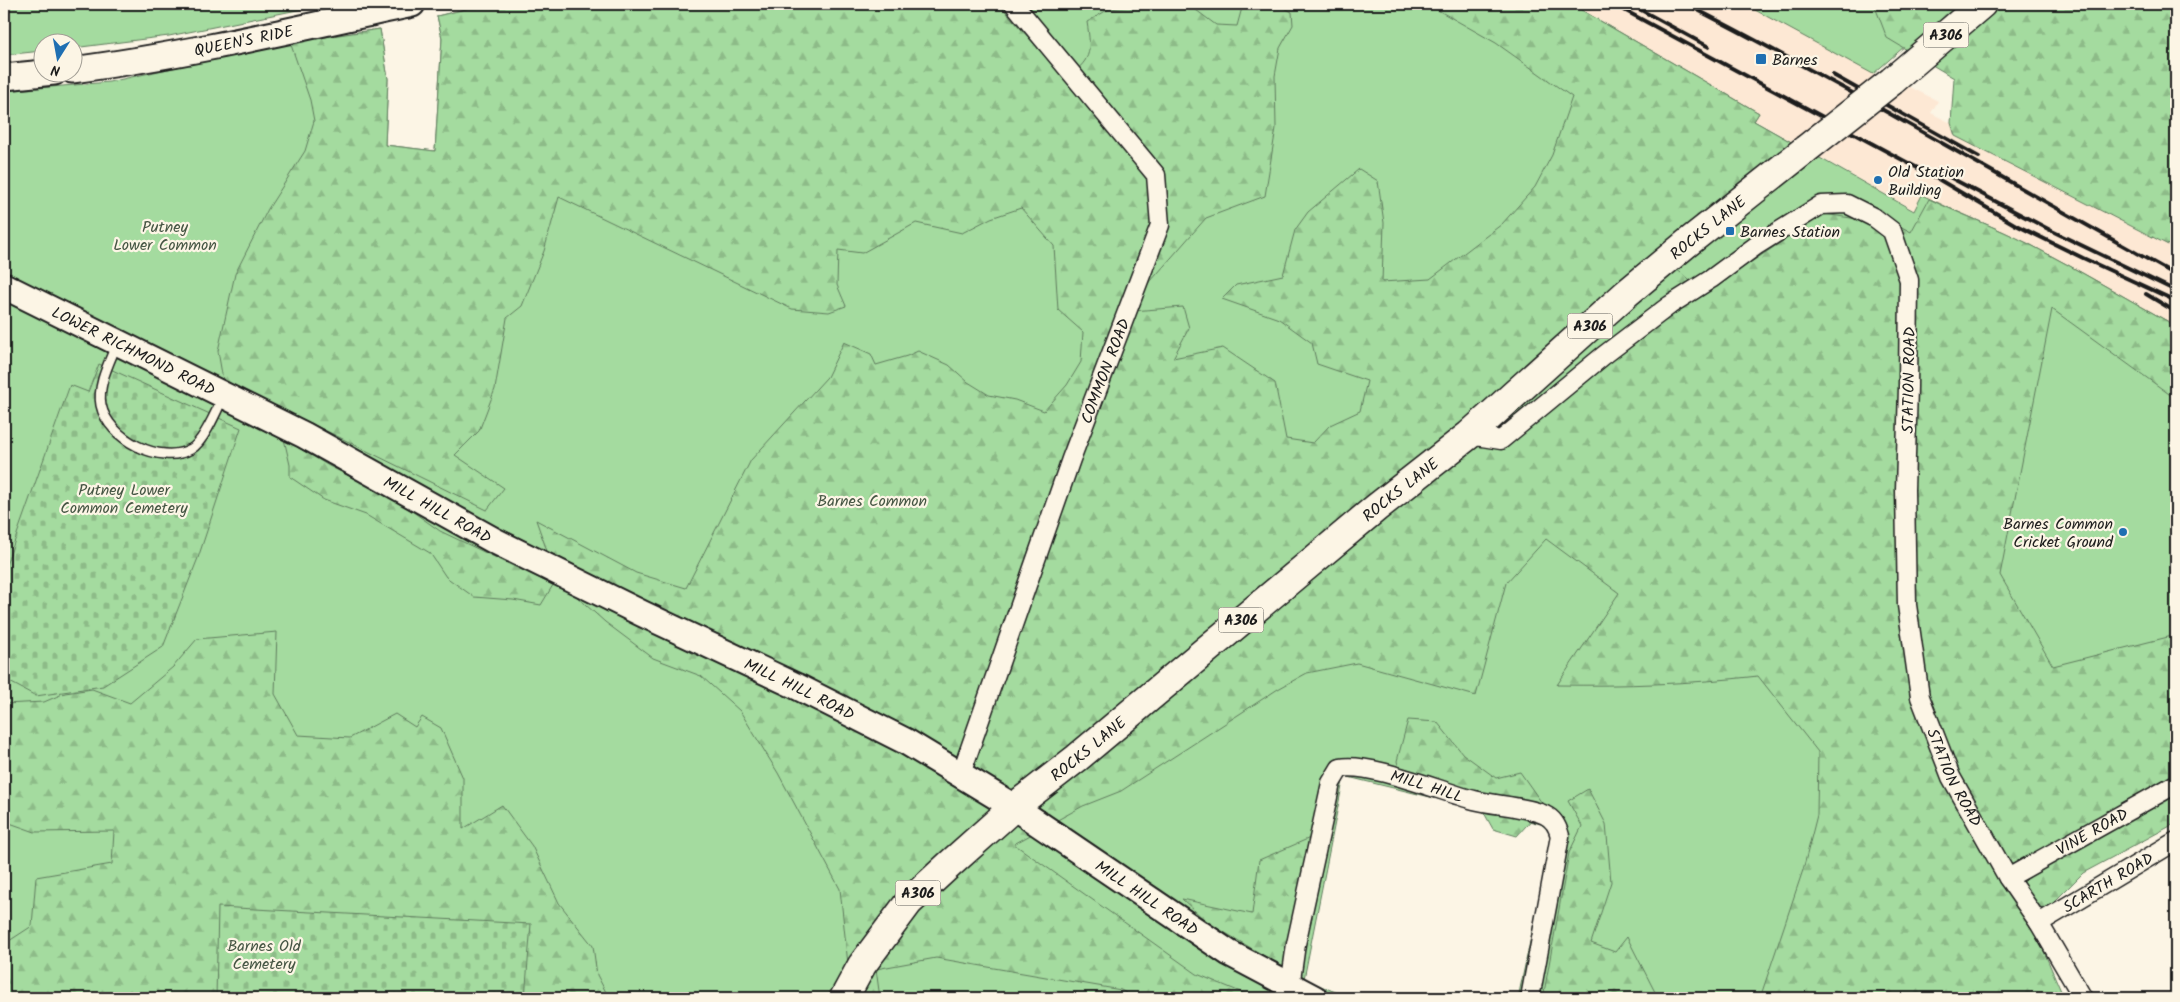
<svg xmlns="http://www.w3.org/2000/svg" width="2180" height="1002" font-family="Kalam,sans-serif">
<style>
.built{fill:#fde8d4}
.green{fill:#a4db9f;stroke:#607c5e}
.forest{fill:url(#forest-firs);stroke:#607c5e}
.cemetery{fill:url(#cemetery-stones);stroke:#607c5e}
.lines{fill:none;stroke-linecap:round;stroke-linejoin:round}
.service-casing{stroke:#1c1c1c;stroke-width:12}
.minor-casing{stroke:#1c1c1c;stroke-width:21}
.secondary-casing{stroke:#1c1c1c;stroke-width:29}
.primary-casing{stroke:#1c1c1c;stroke-width:31}
.service{stroke:#fcf5e5;stroke-width:9}
.minor{stroke:#fcf5e5;stroke-width:18}
.secondary{stroke:#fcf5e5;stroke-width:25}
.primary{stroke:#fcf5e5;stroke-width:28}
.rail{stroke:#1c1c1c;stroke-width:4}
.primary-bridge-casing{stroke:#1c1c1c;stroke-width:31;stroke-linecap:butt}
.primary-bridge{stroke:#fcf5e5;stroke-width:28}
.poi-dot{fill:#1f6fb2;stroke:#fcf5e5;stroke-width:2}
.labels{text-anchor:middle;stroke-width:4.5;stroke-linejoin:round;paint-order:stroke}
.shield{fill:#fcf5e5;stroke:#5f5d58;stroke-width:1}
.shield-label{font-size:15px;font-weight:bold;fill:#1c1c1c}
.street-label{font-size:16px;fill:#1c1c1c;stroke:#fcf5e5}
.poi-label{font-size:16px;fill:#1c1c1c;stroke:#fcf5e5;text-anchor:start}
.park-label{font-size:16px;fill:#455543;stroke:#fcf5e5}
</style>
<defs>
<pattern id="forest-firs" width="22" height="20" patternUnits="userSpaceOnUse" patternTransform="scale(1.25)"><rect width="22" height="20" fill="#a4db9f"/><path d="M5 1l3.5 6h-7zM16 11l3.5 6h-7z" fill="#8dbb88"/></pattern>
<pattern id="cemetery-stones" width="16" height="16" patternUnits="userSpaceOnUse" patternTransform="scale(1.25)"><rect width="16" height="16" fill="#a4db9f"/><path d="M2 7V4a2 2 0 0 1 4 0v3zM10 15v-3a2 2 0 0 1 4 0v3z" fill="#8dbb88"/></pattern>
</defs>
<rect width="100%" height="100%" fill="#fcf5e5"/>
<filter id="ink" filterUnits="userSpaceOnUse"><feTurbulence type="fractalNoise" baseFrequency=".02" numOctaves="2"/><feDisplacementMap in="SourceGraphic" scale="10" xChannelSelector="R" yChannelSelector="G"/><feConvolveMatrix kernelMatrix="1 2 1 2 8 2 1 2 1" color-interpolation-filters="sRGB"/></filter>
<g filter="url(#ink)">
<path class="built" d="M1571,4H1744L1873,73L1910,87L1938,101L1931,113L1951,123L1955,136L2176,249V326L2029,244L1977,219L1964,216L1922,195L1915,211L1754,120L1759,113Z"/>
<path class="green" d="M4,4H327L169,36L73,48L72,42H42V51L4,55Z
M486,4H1571L1759,113L1754,121L1914,211L1922,195C1957,213 1994,226 2029,244C2079,270 2127,299 2176,326V771L1990,875L2063,998H1518L1553,834L1541,824L1344,776L1304,979L1350,998H4V91L109,82L290,42L380,29L388,79L385,145L435,151L442,38L437,16Z
M1744,4H1953L1873,74Z"/>
<path class="forest" d="M486,4H999L1065,79C1091,60 1092,54 1087,22L1109,9L1160,4L1192,7L1216,25L1237,26L1243,4H1277L1292,12L1293,25L1280,48L1275,76L1276,128L1265,196L1206,218L1150,282L1132,276L1120,312L1183,307L1189,328L1173,358L1223,348L1275,383L1286,439L1313,443L1330,425L1360,411L1367,381L1317,364L1312,343L1279,319L1222,299L1236,285L1283,275L1295,230L1308,212L1359,169L1378,181L1384,223L1382,282L1430,279L1502,224L1535,187L1552,155L1572,97L1496,43L1427,4H1571L1759,113L1754,121L1793,143L1659,254L1704,293L1824,214L1898,225L1911,232L1929,199C1962,215 1996,227 2029,244C2079,270 2127,299 2176,326V399L2052,309L2000,575L2053,666L2176,635V823L2083,873L2032,924L2064,998H1760L1803,870L1817,815L1818,752L1758,676C1691,684 1624,686 1557,685L1619,593L1546,539L1506,583L1476,696L1357,663L1307,673L1278,689L1121,791L1083,806L1014,844L1197,974L1255,998H1134L1121,990L936,958L876,969L880,998H847L849,974L840,889L778,773L740,711L701,676L653,658L605,622L557,579L536,520L636,573L686,588L751,460L827,377L844,342L871,354L876,365L907,356L918,351L949,365L968,382L989,395L1015,400L1044,411L1067,385L1081,362L1083,332L1058,310L1054,246L1021,208L991,218L962,233L916,223L862,253L838,250L837,285L846,306L829,312L792,309L559,197L544,251L522,306L507,318L495,389L479,431L455,455L504,488L487,510L223,380L218,351L235,274L268,209L305,151L314,121L310,100L290,42L380,29L388,79L385,145L435,151L442,38L437,16Z
M1874,4H2176V249L1955,136L1951,123L1954,78L1887,38Z
M284,439L329,466L392,497L440,531L553,585L541,605L513,600L474,597L446,577L430,553L366,515L324,500L290,477V465Z
M277,632L275,694L298,735L350,738L395,714L415,727L422,717L441,728L463,778V829L502,805L532,846L559,903L593,946L597,975L609,998H4V940L9,941L32,926L36,877L112,864L114,831L35,832L4,821V704L44,702L65,693L92,689L130,703L173,667L197,639Z
M1408,720L1437,722L1463,754L1496,778L1520,772L1544,806L1517,836L1493,829L1473,793L1402,782L1397,761Z
M1588,789L1606,824L1611,882L1591,943L1615,952L1627,937L1656,994L1663,998H1543L1569,853L1582,826L1568,801Z
M1310,838L1283,967L1207,922L1182,899L1252,914L1259,860Z"/>
<path class="cemetery" d="M99,364L241,428L198,558L163,647L103,686L36,696L4,679V571L70,385L88,392Z
M218,907L531,924L525,998H216Z"/>
<g class="lines">
<defs>
<path id="service" d="M117,343C110,361 97,385 101,405C108,439 161,466 191,449C203,443 217,410 223,397"/>
<g id="minor">
<path id="s1" d="M1469,435L1501,440L1603,356L1670,305L1711,279L1757,245L1821,205L1847,204L1875,218L1892,231L1909,280L1908,387L1905,490L1907,605L1920,697L1951,777L2008,878L2039,923L2083,998"/>
<path id="s2" d="M961,774L1071,459L1160,225L1156,175L1014,4"/>
<path id="s3" d="M2008,878L2176,784"/>
<path id="s4" d="M2039,923L2176,841"/>
<path id="s5" d="M1290,987L1296,944L1331,783L1340,768C1370,762 1442,792 1474,800C1493,805 1529,807 1545,815C1554,819 1558,828 1560,836L1530,998"/>
</g>
<g id="secondary">
<path id="s6" d="M72,70C187,55 300,28 412,4"/>
<path d="M4,77L54,72"/>
<path id="s7" d="M4,286L304,435L493,540L643,614L796,686L905,741L1014,807L1229,953L1314,998"/>
</g>
<g id="primary">
<path d="M1892,81L1982,4"/>
<path id="s8" d="M844,998L862,965L909,902L949,865L1014,807L1077,758L1376,508L1469,435L1627,293L1686,244L1806,149"/>
</g>
</defs>
<use href="#service" class="service-casing"/>
<use href="#minor" class="minor-casing"/>
<use href="#secondary" class="secondary-casing"/>
<use href="#primary" class="primary-casing"/>
<use href="#service" class="service"/>
<use href="#minor" class="minor"/>
<use href="#secondary" class="secondary"/>
<use href="#primary" class="primary"/>
<path class="rail" d="M1613,4L1938,179L2016,225L2083,258L2176,301
M1630,4L1709,47
M1686,4C1852,89 2013,185 2176,275
M1833,75L1979,157
M1938,171L2052,231L2176,291
M2146,294L2176,312"/>
<defs>
<path id="primary-bridge" d="M1806,149L1892,81"/>
</defs>
<use href="#primary-bridge" class="primary-bridge-casing"/>
<use href="#primary-bridge" class="primary-bridge"/>
</g>
</g>
<g class="poi-dot">
<rect x="1755" y="53" width="12" height="12" rx="2.5"/>
<circle cx="1878" cy="180" r="5"/>
<rect x="1725" y="226" width="10" height="10" rx="2.5"/>
<circle cx="2123" cy="532" r="5"/>
</g>
<g class="labels">
<g class="shield">
<rect x="1923.5" y="22.5" width="45" height="25" rx="4"/>
<rect x="1567.5" y="313.5" width="45" height="25" rx="4"/>
<rect x="1218.5" y="607.5" width="45" height="25" rx="4"/>
<rect x="895.5" y="880.5" width="45" height="25" rx="4"/>
</g>
<g class="shield-label">
<text x="1946" y="40">A306</text>
<text x="1590" y="331">A306</text>
<text x="1241" y="625">A306</text>
<text x="918" y="898">A306</text>
</g>
<g class="street-label">
<text dy="6" stroke="none"><textPath href="#s6" startOffset="174">QUEEN'S RIDE</textPath></text>
<text dy="6" stroke="none"><textPath href="#s8" startOffset="1162">ROCKS LANE</textPath></text>
<text dy="6" stroke="none"><textPath href="#s7" startOffset="145">LOWER RICHMOND ROAD</textPath></text>
<text dy="6" stroke="none"><textPath href="#s2" startOffset="428">COMMON ROAD</textPath></text>
<text transform="translate(1908 380) rotate(-89)" y="6">STATION ROAD</text>
<text dy="6" stroke="none"><textPath href="#s8" startOffset="758">ROCKS LANE</textPath></text>
<text dy="6" stroke="none"><textPath href="#s7" startOffset="488">MILL HILL ROAD</textPath></text>
<text dy="6" stroke="none"><textPath href="#s7" startOffset="892">MILL HILL ROAD</textPath></text>
<text dy="6" stroke="none"><textPath href="#s8" startOffset="352">ROCKS LANE</textPath></text>
<text dy="6" stroke="none"><textPath href="#s1" startOffset="1066">STATION ROAD</textPath></text>
<text dy="6" stroke="none"><textPath href="#s5" startOffset="315">MILL HILL</textPath></text>
<text dy="6" stroke="none"><textPath href="#s3" startOffset="96">VINE ROAD</textPath></text>
<text dy="6" stroke="none"><textPath href="#s4" startOffset="80">SCARTH ROAD</textPath></text>
<text dy="6" stroke="none"><textPath href="#s7" startOffset="1298">MILL HILL ROAD</textPath></text>
</g>
<g class="poi-label">
<text x="1772" y="65">Barnes</text>
<text x="1888" y="177">Old Station<tspan x="1888" dy="18">Building</tspan></text>
<text x="1740" y="237">Barnes Station</text>
<text x="2113" y="529" text-anchor="end">Barnes Common<tspan x="2113" dy="18">Cricket Ground</tspan></text>
</g>
<g class="park-label">
<text x="165" y="232">Putney<tspan x="165" dy="18">Lower Common</tspan></text>
<text x="124" y="495">Putney Lower<tspan x="124" dy="18">Common Cemetery</tspan></text>
<text x="872" y="506">Barnes Common</text>
<text x="264" y="951">Barnes Old<tspan x="264" dy="18">Cemetery</tspan></text>
</g>
</g>
<rect width="2180" height="1002" fill="none" stroke="#fcf5e5" stroke-width="20"/>
<rect x="10" y="10" width="2160" height="982" fill="none" stroke="#1c1c1c" stroke-width="2" filter="url(#ink)"/>
<g transform="translate(58 58) rotate(191)"><circle r="24" fill="#fcf5e5" stroke="#a29e95"/>
<path d="M0-4L9 19L0 12L-9 19Z" fill="#1f6fb2"/>
<text y="-8" font-size="14" font-weight="bold" text-anchor="middle" fill="#1c1c1c">N</text>
</g>
</svg>
